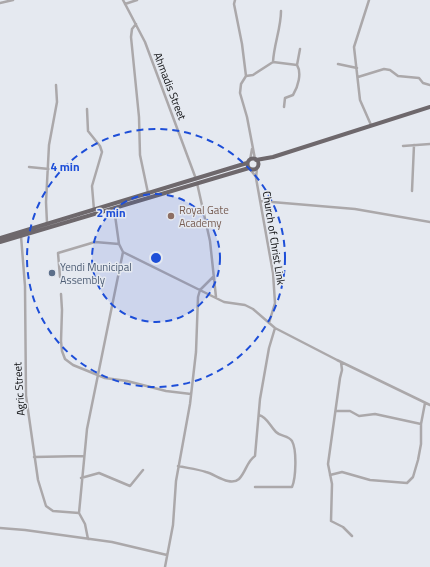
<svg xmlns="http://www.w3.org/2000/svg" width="430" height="567" font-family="'Titillium Web',sans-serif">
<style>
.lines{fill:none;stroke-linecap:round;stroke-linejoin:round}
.minor{stroke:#aba8aa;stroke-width:2.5}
.trunk{stroke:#6e686c;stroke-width:4}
.ring{fill:none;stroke:#1d4ed8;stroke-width:2;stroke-dasharray:7 5}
.education-dot{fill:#8d6e63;stroke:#e5e9f0;stroke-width:1.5}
.service-dot{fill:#5c6f8a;stroke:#e5e9f0;stroke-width:1.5}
.labels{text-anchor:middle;stroke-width:3;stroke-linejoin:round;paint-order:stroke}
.street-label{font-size:11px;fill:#0c0d0f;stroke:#e5e9f0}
.education-label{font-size:11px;fill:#785e54;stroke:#e5e9f0;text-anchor:start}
.service-label{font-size:11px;fill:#4e5e75;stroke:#e5e9f0;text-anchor:start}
.centre{fill:#1d4ed8;stroke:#e5e9f0;stroke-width:2}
.ring-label{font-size:12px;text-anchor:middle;font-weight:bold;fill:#1d4ed8;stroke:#e5e9f0;stroke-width:3;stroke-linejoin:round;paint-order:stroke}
</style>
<rect width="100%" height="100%" fill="#e5e9f0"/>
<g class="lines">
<path class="minor" d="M123,0L145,42L196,179
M235,0L234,4L242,44L246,76L241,84L240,93L247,117L255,159
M369,0L354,47L360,100L371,125
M0,3L13,0
M125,4L137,0
M136,24L132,29L131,37L139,117L140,155L148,193
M273,62L297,65L300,49
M338,64L357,68
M246,76L253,75L273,62C274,44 281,28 281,11
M358,77L384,69L390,70L398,76L419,78L423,83L430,85
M284,107L285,98L293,95C298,87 302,73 297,65
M87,109L88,131L100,146L102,152L92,186L94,210
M403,146L430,144
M250,160L252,149
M29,167L49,169
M257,168L256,178L273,273L275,303L269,323
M250,169L256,177
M197,183L210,241L216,297
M412,191L414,145
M260,201L355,209L430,222
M114,208L119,244L123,252L224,302L245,305L253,309L275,328L337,360L430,405
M47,223L46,202L49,145L57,102L56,85
M21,236L25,286L26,396L38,480L46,506L53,511L79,513
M60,277L58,253L95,242L119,244
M61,294L62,310L61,341L62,351L65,359L73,365L105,378L127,381L166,391L191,394
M341,362L342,370L340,378L328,464L332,484L331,521L343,527L352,536
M336,411H350L359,416L375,414L421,424
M34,457L84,456
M178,466C187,468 197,469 206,472C215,474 230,487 239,479C246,472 247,461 255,456L260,399L269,348L275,328
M330,475L342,472L370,480L407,483L413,477L418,460L421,444V424L425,403
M81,478L99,473L130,486L143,470
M255,487H292C296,478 297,450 292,441C288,435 281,437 276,432C270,426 267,417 259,415
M0,528L25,530L112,542L167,555
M88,539L85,524L79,513L87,429L123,252
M165,567L173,525L176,481L190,404L196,352L198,297L200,290L213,277"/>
<path class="trunk" d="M247.5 164a5.5 5.5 0 1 1 11 0a5.5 5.5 0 1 1-11 0Z
M256,160L273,157L430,107
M0,238L247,163
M0,242L249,168"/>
</g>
<circle cx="156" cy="258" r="64" fill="#1d4ed8" fill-opacity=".12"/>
<g class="ring">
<circle cx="156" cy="258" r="64"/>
<circle cx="156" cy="258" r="129"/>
</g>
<circle class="education-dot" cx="171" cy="216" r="4"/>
<circle class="service-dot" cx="52" cy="273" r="4"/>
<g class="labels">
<g class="street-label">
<text transform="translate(170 86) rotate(69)" y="4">Ahmadis Street</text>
<text transform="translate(274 238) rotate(81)" y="4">Church of Christ Link</text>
<text transform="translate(19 389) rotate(-94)" y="4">Agric Street</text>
</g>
<g class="education-label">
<text x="179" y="214">Royal Gate<tspan x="179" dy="13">Academy</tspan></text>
</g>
<g class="service-label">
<text x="60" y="271">Yendi Municipal<tspan x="60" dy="13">Assembly</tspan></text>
</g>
</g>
<circle cx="156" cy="258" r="6" class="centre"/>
<g class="ring-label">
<text x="65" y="171">4 min</text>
<text x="111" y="217">2 min</text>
</g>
</svg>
